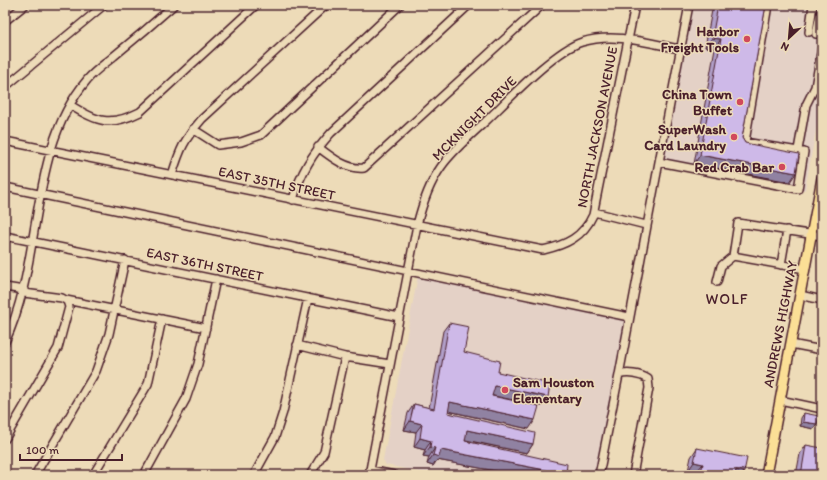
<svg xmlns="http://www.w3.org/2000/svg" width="827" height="480" font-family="Itim,sans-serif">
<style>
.built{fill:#e4d1c6}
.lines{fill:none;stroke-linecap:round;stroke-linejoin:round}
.minor-casing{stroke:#4a1f2b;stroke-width:10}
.major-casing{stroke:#4a1f2b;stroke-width:12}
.minor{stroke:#eddbb8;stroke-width:7}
.major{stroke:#fbdf96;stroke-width:9}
.wall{fill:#b19fc8;stroke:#4a1f2b}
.shaded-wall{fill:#9082a2;stroke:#4a1f2b}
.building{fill:#ceb9e8;stroke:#4a1f2b}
.poi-dot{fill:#d1495b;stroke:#eddbb8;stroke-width:1.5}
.labels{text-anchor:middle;stroke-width:3;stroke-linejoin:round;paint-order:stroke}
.poi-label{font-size:14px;font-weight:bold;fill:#4a1f2b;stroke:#eddbb8;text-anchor:end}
.street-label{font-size:14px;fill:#4a1f2b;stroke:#eddbb8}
.neighbourhood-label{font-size:15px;letter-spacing:1px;fill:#4a1f2b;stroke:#eddbb8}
</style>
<rect width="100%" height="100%" fill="#eddbb8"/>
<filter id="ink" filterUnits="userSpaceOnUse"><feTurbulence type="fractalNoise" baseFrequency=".025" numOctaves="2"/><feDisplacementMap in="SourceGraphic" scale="8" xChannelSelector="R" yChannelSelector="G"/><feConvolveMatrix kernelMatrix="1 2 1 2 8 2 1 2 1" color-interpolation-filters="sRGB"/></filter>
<g filter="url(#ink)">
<path class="built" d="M690,5H822V97L805,190L661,161Z
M418,275L627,319L596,475H434L386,465L383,460Z"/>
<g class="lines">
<defs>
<path id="minor" d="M689,5L659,162L798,189L804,152L745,142L768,5
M5,21L25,5
M809,32L813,5
M816,34L820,15L822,13
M5,87L104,5
M815,87L822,47
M70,105C97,122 110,127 140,112L256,5
M193,129L218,145L241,142L261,135L400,5
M5,141L543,250C566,245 583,237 593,215L635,5
M318,147C331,157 347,170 364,168L542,5
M798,150L806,105L815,87L822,89
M172,175C180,149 184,140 202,119L326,5
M5,187L629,317
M293,200C300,173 313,153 331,133L469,5
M594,212L646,225
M5,236L399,317
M781,265L787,230
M805,269L733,256L738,223L822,236
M717,282L721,266L733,256
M5,287L24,290
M800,295L822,300
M66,300L206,328
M5,342C44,260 27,151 87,80C94,71 106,63 114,56C135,39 155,22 174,5
M791,344L822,350
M297,345L345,357L390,364
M619,375L659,162
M780,400L822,409
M5,439L58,348L69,307L67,301L62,298L24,293
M370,470L394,475
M35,475L96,371L109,334L125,260
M93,475L148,384L162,319
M144,475L186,399L198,364L216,279
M254,475L275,437L283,412L308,298
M310,475L324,452L345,357
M369,475L417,225C422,205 429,184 441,167C453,150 471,135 486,121C508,100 555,50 582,42C614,32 648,43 680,49
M599,475L619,375C627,372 640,374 648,379L649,388L633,475"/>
<path id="major" d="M766,475L822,178"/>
</defs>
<use href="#minor" class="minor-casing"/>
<use href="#major" class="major-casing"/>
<use href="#minor" class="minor"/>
<use href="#major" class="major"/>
</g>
<path class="wall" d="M713,5H766L742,138L745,143L790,182L694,164L715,48L705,47Z
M449,323L464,352L498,372L548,397L542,406L493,395L492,396L529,429L448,411V413L533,444L527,453L465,440V441L566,474L565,475H517L437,460L433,466L427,464L429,457L423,456L425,450L414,447L416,432L404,430L408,413L414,404L429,408L443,331Z
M804,413L814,429L800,426L801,418Z
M806,445L822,475H796L800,454Z
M697,448L742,475H696V472L688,471L691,457Z"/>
<path class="shaded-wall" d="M712,38L721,39L715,48L705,47Z
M700,155L796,173L790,182L694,164Z
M495,386L548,397L542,406L489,395Z
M450,402L535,420L529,429L444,410Z
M410,421L422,424L416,432L404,430Z
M803,422L817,424L814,429L800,426Z
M467,430L533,444L527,453L461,439Z
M420,438L431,441L425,450L414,447Z
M430,447L435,448L429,457L423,456Z
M441,450L566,474L565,475H517L437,460L433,466L427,464L433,455Z
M694,462L703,464L696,472L688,471Z
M736,470L744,472L742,475H733Z"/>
<path class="building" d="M718,5H766L742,138L745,143L799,154L796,173L700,155L721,39L712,38Z
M449,323L469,327L464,352L500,361L498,372L550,384L548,397L495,386L492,396L539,406L535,420L450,402L448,413L535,433L533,444L467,430L465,441L567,464L566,474L441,450L439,457L433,455L435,448L430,447L431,441L420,438L422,424L410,421L414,404L434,409Z
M804,413L819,416L817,424L803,422Z
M806,445L822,448V475H801Z
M697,448L747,458L744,472L736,470L735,475H700L703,464L694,462Z"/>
</g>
<g class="poi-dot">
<circle cx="747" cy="39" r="4"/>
<circle cx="740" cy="102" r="4"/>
<circle cx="734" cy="137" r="4"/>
<circle cx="782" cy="167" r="4"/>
<circle cx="505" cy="390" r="4"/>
</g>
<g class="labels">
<g class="poi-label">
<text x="739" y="36">Harbor<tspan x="739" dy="16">Freight Tools</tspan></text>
<text x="732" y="99">China Town<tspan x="732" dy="16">Buffet</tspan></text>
<text x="726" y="134">SuperWash<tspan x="726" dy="16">Card Laundry</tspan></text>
<text x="774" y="172">Red Crab Bar</text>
<text x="513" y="387" text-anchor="start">Sam Houston<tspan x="513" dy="16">Elementary</tspan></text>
</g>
<g class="street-label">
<text transform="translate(474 118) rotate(-45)" y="5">MCKNIGHT DRIVE</text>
<text transform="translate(597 127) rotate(-79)" y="5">NORTH JACKSON AVENUE</text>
<text transform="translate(277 183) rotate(12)" y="5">EAST 35TH STREET</text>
<text transform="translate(205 264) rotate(12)" y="5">EAST 36TH STREET</text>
<text transform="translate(780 324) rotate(-79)" y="5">ANDREWS HIGHWAY</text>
</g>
<g class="neighbourhood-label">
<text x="727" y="304">WOLF</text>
</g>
</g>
<rect width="827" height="480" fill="none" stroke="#eddbb8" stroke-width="20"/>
<rect x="10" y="10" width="807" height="460" fill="none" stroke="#4a1f2b" stroke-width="1.5" filter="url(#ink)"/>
<g transform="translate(789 38) rotate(206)" stroke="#eddbb8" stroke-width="3" paint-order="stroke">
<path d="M0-3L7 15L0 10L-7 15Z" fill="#4a1f2b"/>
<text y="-6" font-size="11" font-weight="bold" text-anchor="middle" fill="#4a1f2b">N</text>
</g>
<path d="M20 454v6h102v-6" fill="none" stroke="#4a1f2b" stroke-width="2"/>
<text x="26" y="454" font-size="12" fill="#4a1f2b" stroke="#eddbb8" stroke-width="3" paint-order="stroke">100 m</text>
</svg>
